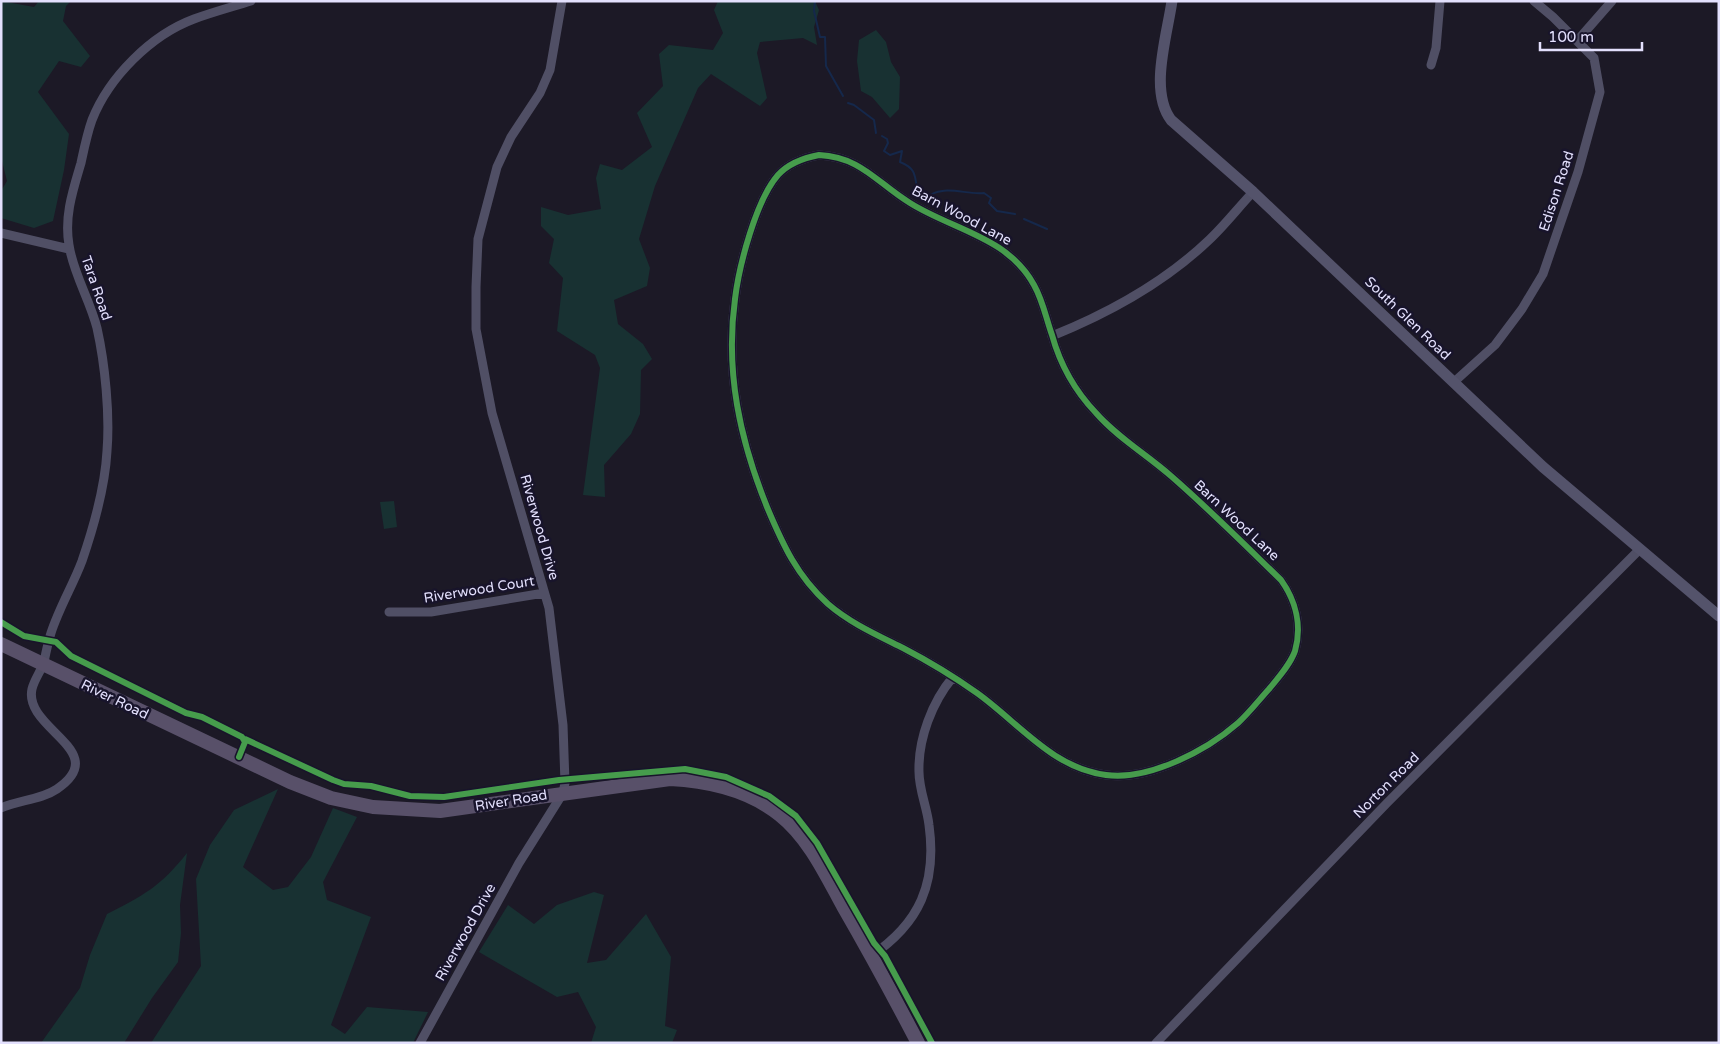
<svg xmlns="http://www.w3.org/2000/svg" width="1720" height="1044" font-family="'Varela Round',sans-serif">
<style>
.green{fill:#183132}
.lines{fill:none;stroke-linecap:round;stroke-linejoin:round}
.stream{stroke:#15284b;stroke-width:2}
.minor{stroke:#504f65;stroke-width:9}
.secondary{stroke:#54536b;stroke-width:11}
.primary{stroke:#585069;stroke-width:14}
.cycleway-casing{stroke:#18142b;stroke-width:9}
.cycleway{stroke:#469c4c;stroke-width:6}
.labels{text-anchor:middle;stroke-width:5;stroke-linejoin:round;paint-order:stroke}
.street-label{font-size:14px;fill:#e3e0fd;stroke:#18142b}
</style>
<rect width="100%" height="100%" fill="#1c1926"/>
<path class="green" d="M1,1L34,7L39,1H71L66,6L63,21L90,56L81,67L59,61L38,92L69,134L64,170L53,221L34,228L1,218V191L7,181L1,157Z
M718,1H815L819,10L814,27L817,45L803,38L760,42L757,53L767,98L760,106L711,74L698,88L655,186L639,239L650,268L647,286L614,300L618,324L643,344L652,359L641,370L640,414L631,434L604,465L605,497L583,495L600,368L595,355L557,331L563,278L549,263L554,239L541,226V207L568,215L601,209L596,178L600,164L622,170L652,147L637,113L663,86L659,54L669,45L713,50L723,33L714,10Z
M876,30L886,42L891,62L900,77L899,109L890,118L872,97L861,91L857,61L859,40Z
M394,501L397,527L384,529L380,502Z
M278,789L243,867L273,890L288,887L311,857L333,808L357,817L323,882L327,900L371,917L331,1025L345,1034L367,1007L428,1012L413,1043H151L201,966L196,879L210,845L234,810Z
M187,853L180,905L181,933L178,962L152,998L124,1043H41L80,988L90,955L107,914C143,896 161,886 187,853Z
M594,892L604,895L587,963L606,960L646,914L671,957L665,1026L677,1030L672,1043H591L596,1027L578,992L557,997L479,952L508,905L534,924L557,905Z"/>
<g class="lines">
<path class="stream" d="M815,1L814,11L820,37H825L826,66L843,96
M848,103L854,105L874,120L876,133
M882,136L887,139L888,143L884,151L890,155L902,151L900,162C915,168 915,174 917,189L923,192
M930,195C948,185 966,195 984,193L991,198L989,203L997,211L1015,214
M1024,219L1047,229"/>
<path class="minor" d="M1577,41L1612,1
M1431,65L1436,48L1440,1
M819,155C861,157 877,183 910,203C953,230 1008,237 1034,285C1043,301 1046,318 1052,335C1060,364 1075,391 1096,413C1118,438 1146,454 1171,476C1209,509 1245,545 1281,580C1296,601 1302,626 1295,651C1290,665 1278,678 1269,689C1259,700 1249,713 1238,723C1207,750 1149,781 1106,775C1052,768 1019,723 977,693C953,676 928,661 903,648C877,635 850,623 828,604C797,576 783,545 767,507C740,440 725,372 735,299C739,266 756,200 778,175C789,163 803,158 819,155Z
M1,233L69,249
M1052,336C1109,313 1164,283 1209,240C1224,226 1238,208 1253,192
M1454,382L1495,345L1522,309L1543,274L1578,172L1600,92L1594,58L1553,17L1534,1
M389,612H431L544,593
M1,808C18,800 41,800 57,789C113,751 23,729 32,689C34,680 41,671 44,662C46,652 48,642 51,633C59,608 73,585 82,561C94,526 105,488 107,451C110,414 105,364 97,328C90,300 73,273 69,245C64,216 73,190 81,163C84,149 87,134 92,120C109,77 151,35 194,19C213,12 232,7 251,1
M871,956C920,923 937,883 929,825C927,807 919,790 919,772C918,739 932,702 953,677
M420,1043L519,863L563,793L565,783L563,725L549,608L492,413L476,329V287L478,239L497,167L511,137L540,93L550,70L562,1
M1156,1043L1387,803L1640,549"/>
<path class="secondary" d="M1172,1C1167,36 1149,91 1171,120L1253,192L1543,467L1719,616"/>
<path class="primary" d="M1,644L290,782L331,798L373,807L440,811L670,779C709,781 749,790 780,815C809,838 826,875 843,906C869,951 894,997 918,1043"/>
<defs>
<path id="cycleway" d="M819,155C861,157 877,183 910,203C953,230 1008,237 1034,285C1043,301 1046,318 1052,335C1060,364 1075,391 1096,413C1118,438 1146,454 1171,476C1209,509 1245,545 1281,580C1296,601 1302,626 1295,651C1290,665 1278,678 1269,689C1259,700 1249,713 1238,723C1207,750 1149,781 1106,775C1052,768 1019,723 977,693C953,676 928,661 903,648C877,635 850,623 828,604C797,576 783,545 767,507C740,440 725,372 735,299C739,266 756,200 778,175C789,163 803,158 819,155Z
M1,622L24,636L56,642L71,656L186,713L202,717L242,737L245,742L239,757
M245,739L333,780L344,784L371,786L410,796L444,797L559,780L685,769L726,777L769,796L796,816L817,843L874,943L885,956L932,1043"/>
</defs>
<use href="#cycleway" class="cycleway-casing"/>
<use href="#cycleway" class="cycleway"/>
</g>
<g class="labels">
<g class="street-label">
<text transform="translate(1556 191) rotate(-72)" y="5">Edison Road</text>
<text transform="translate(962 215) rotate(28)" y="5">Barn Wood Lane</text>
<text transform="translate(97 288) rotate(71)" y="5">Tara Road</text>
<text transform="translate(1408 318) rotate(44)" y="5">South Glen Road</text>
<text transform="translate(1237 520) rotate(43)" y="5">Barn Wood Lane</text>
<text transform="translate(540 527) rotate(74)" y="5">Riverwood Drive</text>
<text transform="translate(479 589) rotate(-9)" y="5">Riverwood Court</text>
<text transform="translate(115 699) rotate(26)" y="5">River Road</text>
<text transform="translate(1386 785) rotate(-45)" y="5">Norton Road</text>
<text transform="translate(511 800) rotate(-9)" y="5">River Road</text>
<text transform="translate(465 932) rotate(-61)" y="5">Riverwood Drive</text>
</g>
</g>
<rect width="1720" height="1044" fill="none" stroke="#e3e0fd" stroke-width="5"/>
<path d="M1540 42v8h102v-8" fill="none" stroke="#e3e0fd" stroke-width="2.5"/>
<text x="1548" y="42" font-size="15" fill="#e3e0fd" stroke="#18142b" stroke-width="4" paint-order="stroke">100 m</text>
</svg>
